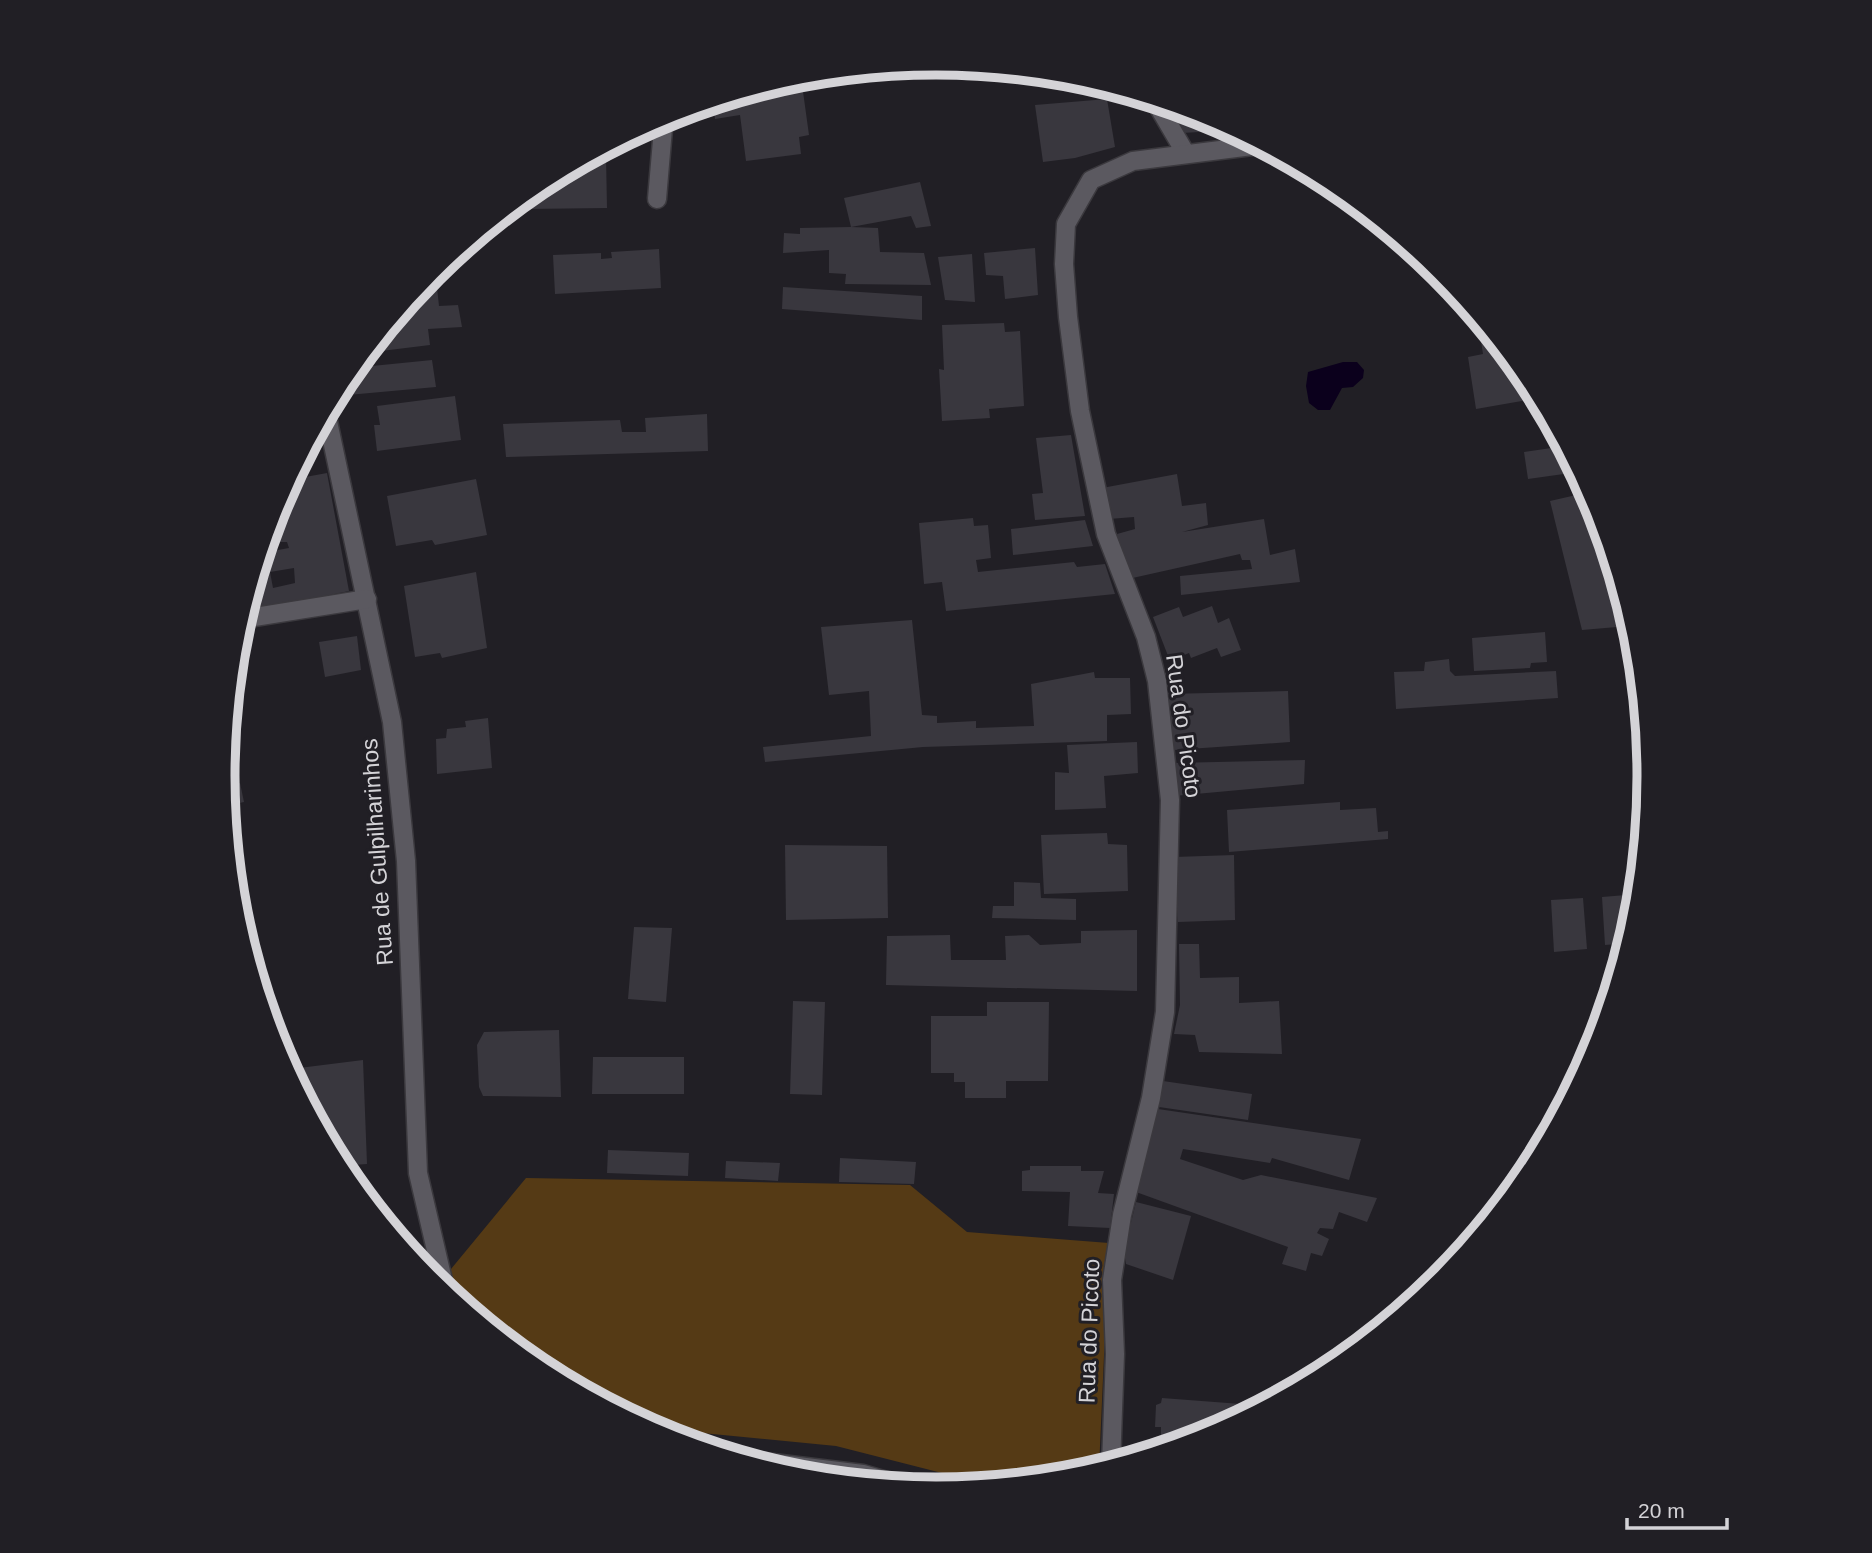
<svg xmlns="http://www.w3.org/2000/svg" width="1872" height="1553" viewBox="0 0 1872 1553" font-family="Arial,sans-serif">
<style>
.green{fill:#553a15}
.water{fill:#0b001c}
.building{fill:#39373e;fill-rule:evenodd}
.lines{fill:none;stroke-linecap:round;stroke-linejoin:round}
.minor-casing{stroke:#3b393e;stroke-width:21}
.minor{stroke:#5b5960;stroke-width:18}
.labels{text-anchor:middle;stroke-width:6;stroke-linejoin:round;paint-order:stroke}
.street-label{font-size:23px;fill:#d4d3d7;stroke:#211f25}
.rim{fill:none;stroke:#d4d3d7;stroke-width:9}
</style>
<rect width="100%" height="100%" fill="#211f25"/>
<polygon class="green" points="526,1178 910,1185 967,1232 1109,1243 1099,1469 1075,1476 989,1485 836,1446 692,1432 619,1412 539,1370 437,1286"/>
<polygon class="water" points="1343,362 1357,362 1364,370 1363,378 1353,387 1342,388 1330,410 1318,410 1309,403 1306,386 1308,372"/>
<g class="building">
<polygon points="801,77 809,135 799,137 801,154 746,161 740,115 715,119 713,102"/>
<polygon points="1107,99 1115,147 1075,158 1043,162 1035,105"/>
<polygon points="1171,106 1209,117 1233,130 1182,133"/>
<polygon points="590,156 606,156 607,208 527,209 527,193 540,183"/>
<polygon points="920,182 931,226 916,228 911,216 851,227 844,198"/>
<polygon points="851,227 878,228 880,252 924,253 931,285 845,284 846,274 829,273 829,250 783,253 784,233 800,234 800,228"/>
<polygon points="1035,248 1038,295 1005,299 1003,276 986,275 984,253"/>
<polygon points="659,249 661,288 555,294 553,255 601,253 601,259 612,258 611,252"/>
<polygon points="972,254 975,302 945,300 938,257"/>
<polygon points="435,269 439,306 458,305 462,327 428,329 430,345 365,353"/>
<polygon points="783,287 922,296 922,320 782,309"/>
<polygon points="1477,316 1529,380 1539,398 1476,409 1468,357 1483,354"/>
<polygon points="1004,323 1005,332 1020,331 1024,406 989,409 990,418 942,421 939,369 944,370 942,325"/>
<polygon points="360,359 362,367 432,360 436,387 337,396 343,380"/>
<polygon points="455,396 461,440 377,451 374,425 380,425 377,406"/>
<polygon points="707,414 708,451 506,457 503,424 620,420 622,432 646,432 645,418"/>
<polygon points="1071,435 1085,516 1035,520 1032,494 1043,493 1036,438"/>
<polygon points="1565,446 1578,472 1528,479 1524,452"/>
<path d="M327 473 349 591 243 613 255 575 270 572 267 552 289 548 287 542H275L271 523 289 480ZM294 568 295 583 273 588 270 572Z"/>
<polygon points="1177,474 1182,506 1206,503 1208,525 1182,532 1264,519 1270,555 1295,549 1300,582 1181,595 1180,576 1252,569 1250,560 1242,560 1240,554 1128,579 1117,534 1135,529 1134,517 1109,519 1102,488"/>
<polygon points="476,479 487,535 435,545 432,540 396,546 387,496"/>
<polygon points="1585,493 1617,627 1582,630 1550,501"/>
<polygon points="973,518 974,526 988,525 991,558 976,560 978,572 1074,562 1077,567 1105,564 1115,594 946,611 942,582 924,584 919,523"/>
<polygon points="1085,520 1093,546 1013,555 1011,529"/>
<polygon points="476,572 487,648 442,658 440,653 415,657 404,586"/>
<polygon points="1212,606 1218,623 1229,618 1241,650 1221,657 1217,648 1191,658 1189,653 1170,661 1153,617 1179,607 1183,617"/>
<polygon points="912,620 922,715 937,716 937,723 976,721 976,728 1034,726 1031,684 1094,672 1095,678 1130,678 1131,714 1107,715 1107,741 923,747 765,762 763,747 871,736 869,691 829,695 821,627"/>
<polygon points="1545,632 1547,662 1531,663 1530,668 1474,671 1472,638"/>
<polygon points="357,636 361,670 325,677 319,642"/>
<polygon points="1449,659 1450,671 1455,676 1556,671 1558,698 1396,709 1394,672 1424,671 1425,662"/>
<polygon points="1288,691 1290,742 1174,750 1167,694"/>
<polygon points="488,718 492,768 437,774 436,739 446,738 447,729 466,727 465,721"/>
<polygon points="1137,742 1138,773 1104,776 1106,808 1055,810 1055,772 1069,773 1067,745"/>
<polygon points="1305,760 1304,784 1174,796 1173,763"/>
<polygon points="240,783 244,802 225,806 224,787"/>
<polygon points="1340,802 1340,810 1376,808 1378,832 1388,831 1388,839 1229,852 1227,810"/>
<polygon points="1107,833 1108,844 1127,845 1128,891 1044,894 1041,835"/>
<polygon points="785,845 887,846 888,918 786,920"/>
<polygon points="1234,855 1235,920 1178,922 1174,857"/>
<polygon points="1014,882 1040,883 1041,898 1076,899 1076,920 992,918 993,906 1014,906"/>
<polygon points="1638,894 1628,943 1605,945 1602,897"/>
<polygon points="1583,898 1587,949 1554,952 1551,900"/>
<polygon points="634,927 672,928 666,1002 628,999"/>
<polygon points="1137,930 1137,991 886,985 887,936 950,935 951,960 1006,960 1005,936 1029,935 1040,945 1081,943 1081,931"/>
<polygon points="1179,944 1199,944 1200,978 1239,977 1239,1003 1279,1001 1282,1054 1199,1052 1195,1035 1174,1034 1180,1005"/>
<polygon points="793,1001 825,1002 822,1095 790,1094"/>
<polygon points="987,1002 1049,1002 1048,1081 1006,1081 1006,1098 965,1098 965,1082 954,1082 954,1073 931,1073 931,1016 987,1016"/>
<polygon points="559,1030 561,1097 483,1096 479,1087 477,1045 484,1032"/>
<polygon points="593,1057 684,1057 684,1094 592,1094"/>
<polygon points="363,1060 367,1164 339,1166 292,1077 291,1069"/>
<polygon points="1163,1081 1252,1094 1248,1120 1159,1107"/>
<polygon points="1158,1109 1361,1139 1349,1180 1272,1158 1270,1163 1183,1149 1180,1159 1243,1180 1261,1175 1377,1198 1367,1222 1339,1212 1333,1229 1320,1228 1317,1233 1329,1239 1322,1256 1311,1253 1306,1271 1282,1264 1288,1247 1136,1192"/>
<polygon points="608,1150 689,1153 688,1176 607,1173"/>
<polygon points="840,1158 916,1162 914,1184 839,1182"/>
<polygon points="726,1161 780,1163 778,1181 725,1178"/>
<polygon points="1030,1166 1081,1166 1081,1171 1104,1171 1098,1193 1114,1194 1110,1228 1068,1226 1070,1192 1022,1191 1022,1171 1030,1170"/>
<polygon points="1136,1202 1191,1216 1173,1280 1126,1264 1125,1247"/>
<polygon points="1162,1398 1241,1404 1241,1419 1209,1436 1155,1452 1155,1439 1161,1438 1161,1427 1155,1427 1156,1405 1161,1403"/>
</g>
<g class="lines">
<defs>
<g id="minor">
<polyline points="948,64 967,70 1019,71"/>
<polyline points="1155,101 1186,154"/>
<polyline points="657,199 664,117"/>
<polyline points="326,412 392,722 406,861 418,1173 446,1293"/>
<polyline points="242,619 367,599"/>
<polyline points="741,1459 863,1474 911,1488"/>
<polyline points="1111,1465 1115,1354 1112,1280 1122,1215 1151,1098 1165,1012 1170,800 1157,681 1146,637 1106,534 1080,411 1068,317 1064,264 1066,224 1091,180 1133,161 1260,145"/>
</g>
</defs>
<use href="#minor" class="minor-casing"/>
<use href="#minor" class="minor"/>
</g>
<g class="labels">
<g class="street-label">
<text transform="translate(1184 726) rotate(82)" y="8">Rua do Picoto</text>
<text transform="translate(377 852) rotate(-94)" y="8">Rua de Gulpilharinhos</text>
<text transform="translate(1089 1331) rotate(-88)" y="8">Rua do Picoto</text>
</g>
</g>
<path d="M0 0H1872V1553H0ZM235 776a701 701 0 1 1 1402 0a701 701 0 1 1-1402 0Z" fill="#211f25" fill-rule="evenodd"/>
<path class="rim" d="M235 776a701 701 0 1 1 1402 0a701 701 0 1 1-1402 0Z"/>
<path d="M1627 1518v10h100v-10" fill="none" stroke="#d4d3d7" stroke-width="3.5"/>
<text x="1638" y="1518" font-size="21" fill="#d4d3d7" stroke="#211f25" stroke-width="5" paint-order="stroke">20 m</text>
</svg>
